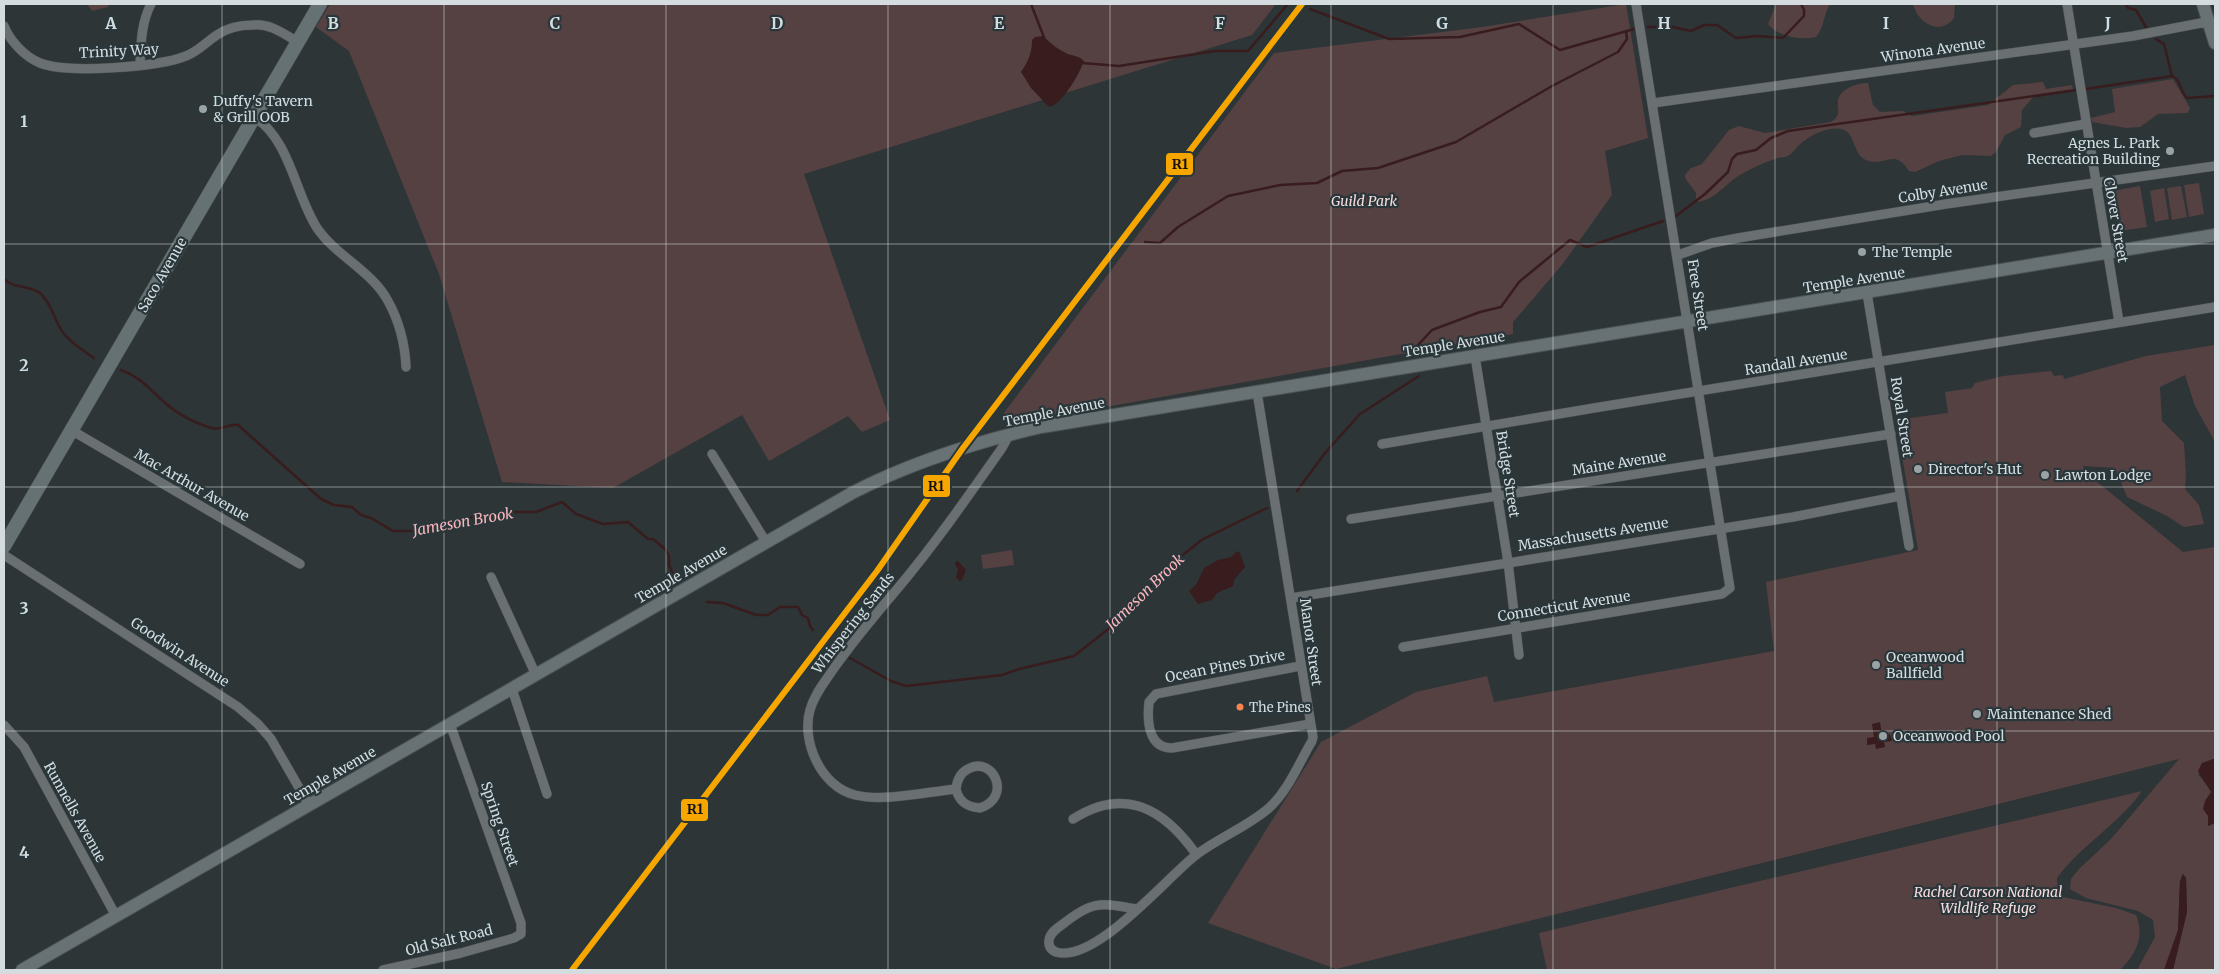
<svg xmlns="http://www.w3.org/2000/svg" width="2219" height="974" viewBox="0 0 2219 974" font-family="Merriweather,serif">
<style>
.green{fill:#564142}
.water{fill:#381c1e}
.lines{fill:none;stroke-linecap:round;stroke-linejoin:round}
.stream{stroke:#381c1e;stroke-width:2.5}
.street-casing{stroke:#4c5254;stroke-width:10}
.secondary-casing{stroke:#4c5254;stroke-width:14}
.primary-casing{stroke:#4c5254;stroke-width:15}
.street{stroke:#6a7072;stroke-width:9}
.secondary{stroke:#687173;stroke-width:12}
.primary{stroke:#667173;stroke-width:14}
.rail-casing{stroke:#646b6c;stroke-width:4.5}
.rail{stroke:#29373b;stroke-width:2.5;stroke-dasharray:8;stroke-linecap:butt}
.rail-1-casing{stroke:#29373b;stroke-width:10}
.rail-1{stroke:#f7a600;stroke-width:6}
.grid{fill:none;stroke:#d4dcdf;stroke-width:1;stroke-opacity:0.55}
.poi-dot{fill:#9aa2a4;stroke:#29373b;stroke-width:2}
.bus-dot{fill:#f8844c;stroke:#29373b;stroke-width:2}
.labels{text-anchor:middle;stroke-width:4.5;stroke-linejoin:round;paint-order:stroke}
.bus-label{font-size:13px;fill:#d4dcdf;stroke:#29373b;text-anchor:start}
.street-label{font-size:14px;fill:#d4dcdf;stroke:#29373b}
.poi-label{font-size:14px;fill:#d4dcdf;stroke:#29373b;text-anchor:start}
.park-label{font-size:14px;font-style:italic;fill:#f9dcdd;stroke:#29373b}
.water-label{font-size:15px;font-style:italic;fill:#fbb5ba;stroke:#29373b}
.grid-label{font-size:16px;text-anchor:middle;font-weight:bold;fill:#d4dcdf;stroke:#29373b;stroke-width:4.5;stroke-linejoin:round;paint-order:stroke}
.line-badge{stroke:#29373b;stroke-width:2}
.pale-badge-label{font-size:14px;text-anchor:middle;font-weight:bold;fill:#111}
</style>
<rect width="100%" height="100%" fill="#2d3537"/>
<g class="green">
<polygon points="87,4 109,4 108,7 92,11"/>
<polygon points="330,4 1276,4 1252,35 804,174 890,420 862,432 848,416 769,461 742,415 613,488 502,482 439,274 349,51 316,27"/>
<polygon points="1626,4 1648,138 1605,151 1612,195 1562,265 1513,322 1513,334 1011,424 1004,413 1274,53 1482,27"/>
<path d="M1776 4H1830C1823 15 1825 26 1816 37 1802 41 1777 36 1768 24Z"/>
<path d="M1913 4H1955L1954 18C1940 37 1917 22 1913 4Z"/>
<path d="M2173 79C2178 89 2186 99 2190 109L2187 113 2158 114 2140 127 2126 128 2092 122 2091 118 2115 112 2112 89Z"/>
<path d="M2043 82 2046 89 2072 85 2073 89 2035 95 2022 110 2021 127 2005 135 1996 152 1991 156 1962 155 1939 161 1915 172 1909 171C1894 147 1884 168 1866 160 1852 154 1856 132 1841 129 1827 126 1809 136 1799 145 1795 149 1792 155 1785 157 1783 158 1780 157 1778 158 1765 162 1750 169 1740 175 1725 184 1716 199 1698 202L1696 198V193L1685 178V175L1691 168 1702 164 1729 130 1739 126 1765 133 1831 122C1842 114 1837 111 1838 101 1839 89 1859 82 1868 83L1873 105 1880 112 1903 111 1912 116 1988 105 2013 85Z"/>
<polygon points="2199,183 2204,214 2189,217 2184,185"/>
<polygon points="2140,186 2147,227 2120,231 2113,191"/>
<polygon points="2181,186 2187,217 2172,220 2167,188"/>
<polygon points="2164,188 2169,219 2155,222 2150,191"/>
<polygon points="2215,345 2215,442 2195,406 2185,375 2160,387 2162,421 2184,443 2186,474 2185,489 2199,505 2204,524 2184,527 2167,516 2127,497 2115,468 2083,466 2085,472 2183,552 2215,547 2215,759 2213,759 2198,774 2212,792 2205,812 2208,815 2208,826 2215,823 2215,970 2173,970 2187,912 2186,878 2183,874 2180,881 2178,930 2164,970 2137,970 2155,937 2153,920 2138,911 2086,898 2070,889 2071,879 2079,869 2111,839 2179,759 1336,969 1208,923 1321,742 1416,692 1487,676 1494,702 1774,651 1766,582 1918,550 1896,420 1948,413 1945,392 1972,388 1975,383 2003,376 2051,371 2054,376 2063,375 2064,379 2146,356"/>
<polygon points="1012,550 1014,565 983,569 981,555"/>
<path d="M2142 791C2118 825 2081 845 2057 878L2058 891 2063 897 2116 908 2136 915C2145 937 2136 954 2120 970H1547L1539 933Z"/>
</g>
<g class="water">
<path d="M1043 36C1050 43 1059 50 1068 54 1074 56 1079 56 1084 61 1080 73 1062 105 1049 107L1031 88 1021 72C1028 62 1032 53 1032 40L1035 37Z"/>
<polygon points="1237,551 1240,553 1245,567 1234,580 1233,586 1217,593 1212,600 1198,604 1189,591 1196,585 1204,568 1218,560 1231,557"/>
<polygon points="958,561 966,570 962,580 959,581 956,577 958,570 955,564 955,562"/>
<polygon points="1880,722 1882,735 1890,734 1892,741 1884,742 1885,747 1876,749 1875,744 1867,745 1867,738 1874,737 1872,724"/>
<polygon points="2213,759 2215,759 2215,823 2208,826 2208,816 2203,809 2205,801 2211,792 2198,771 2202,763"/>
<polygon points="2183,874 2186,878 2187,912 2173,970 2164,970 2178,930 2180,881"/>
</g>
<g class="lines">
<g class="stream">
<polyline points="1031,4 1045,40"/>
<polyline points="2126,4 2128,8 2136,10 2147,29"/>
<polyline points="1310,9 1389,39 1460,37 1519,24 1560,50 1634,29"/>
<polyline points="1648,27 1673,27 1691,31 1704,25 1717,25 1736,38 1757,36 1783,38 1804,16 1804,10 1801,4"/>
<polyline points="2156,39 2164,44 2172,76"/>
<polyline points="1082,63 1119,66 1215,51 1248,51 1288,4"/>
<path d="M2086 89 2172 76C2181 79 2180 92 2187 98L2215 96"/>
<polyline points="1676,216 1705,194 1728,172 1732,159 1737,154 1756,150 1771,138 1788,131 2077,90"/>
<polyline points="1145,242 1160,243 1178,227 1228,196 1280,185 1317,183 1342,171 1378,168 1456,142 1552,86 1618,52 1627,39 1626,31"/>
<path d="M4 279C15 290 30 284 41 294 52 304 55 323 64 334 72 344 84 351 94 358"/>
<polyline points="1418,355 1418,345 1432,330 1480,312 1501,307 1519,282 1570,240 1587,247 1663,221"/>
<path d="M121 370C142 378 148 388 164 402 176 413 196 424 212 428 222 431 229 423 238 425L321 499 334 505 352 507 361 515 371 518 393 531H426L476 516 505 512H536L562 502 576 514 603 524 628 522 648 539H653L665 549 669 556V565L674 576"/>
<polyline points="1297,491 1325,453 1360,414 1419,376"/>
<polyline points="707,602 723,603 756,615 768,615 780,607 798,607 802,615 808,618 810,626 813,630"/>
<polyline points="832,645 838,650"/>
<polyline points="850,658 891,681 906,686 1002,675 1019,669 1074,656 1126,615 1166,568 1203,539 1267,508"/>
</g>
<defs>
<g id="street">
<polyline points="2067,4 2119,322"/>
<path d="M4 26C10 41 25 57 40 63 68 74 158 67 186 56 199 51 206 42 217 35 227 28 241 25 253 25 270 23 284 34 298 42"/>
<path d="M140 65C141 44 141 23 151 4"/>
<polyline points="1653,103 2133,36 2201,23 2213,24"/>
<path d="M254 117C290 139 295 194 317 228 336 256 372 271 388 301 399 321 405 345 406 367"/>
<polyline points="2034,133 2086,124"/>
<polyline points="1678,255 1712,243 1738,238 1946,204 2215,166"/>
<polyline points="1867,293 1909,546"/>
<polyline points="1475,356 1508,562 1519,655"/>
<polyline points="71,430 300,564"/>
<polyline points="1382,444 1594,408 2215,307"/>
<polyline points="712,454 766,542"/>
<polyline points="1351,519 1891,434"/>
<polyline points="4,555 238,707 258,724 271,739 309,805"/>
<polyline points="491,577 536,675"/>
<polyline points="1291,598 1793,517 1900,496"/>
<polyline points="1403,647 1722,594 1730,588 1636,4"/>
<path d="M1300 666 1156 694 1149 702C1147 721 1148 748 1172 748L1310 724"/>
<polyline points="512,689 547,794"/>
<polyline points="4,725 24,747 116,916"/>
<path d="M956 789C957 780 960 773 968 769 993 755 1013 797 980 808 967 807 959 802 956 789 926 792 884 802 855 795 821 787 801 741 810 710 814 695 824 683 832 671 853 641 875 615 898 588 935 544 969 495 1002 448L1009 435"/>
<path d="M1073 819C1125 786 1164 809 1196 854"/>
<path d="M1136 909C1100 903 1093 900 1063 924 1057 928 1050 933 1049 940 1048 946 1051 950 1056 952 1095 964 1166 878 1196 855 1218 838 1247 827 1269 808 1288 791 1299 763 1312 741L1313 737 1257 392"/>
<polyline points="383,970 461,953 514,938 521,934 521,923 450,724"/>
</g>
<g id="secondary">
<polyline points="2203,4 2215,43"/>
<path d="M22 970 852 493C912 462 976 442 1041 427L2215 235"/>
</g>
<polyline id="primary" points="4,546 320,4"/>
</defs>
<use href="#street" class="street-casing"/>
<use href="#secondary" class="secondary-casing"/>
<use href="#primary" class="primary-casing"/>
<use href="#street" class="street"/>
<use href="#secondary" class="secondary"/>
<use href="#primary" class="primary"/>
<defs>
<polyline id="rail" points="572,970 877,571 945,473"/>
</defs>
<use href="#rail" class="rail-casing"/>
<use href="#rail" class="rail"/>
<defs>
<polyline id="rail-1" points="572,970 877,571 963,448 1302,4"/>
</defs>
<use href="#rail-1" class="rail-1-casing"/>
<use href="#rail-1" class="rail-1"/>
</g>
<path class="grid" d="M222 4V970M444 4V970M666 4V970M888 4V970M1110 4V970M1331 4V970M1553 4V970M1775 4V970M1997 4V970M4 244H2215M4 487H2215M4 731H2215"/>
<g class="poi-dot">
<circle cx="203" cy="109" r="5"/>
<circle cx="2170" cy="151" r="5"/>
<circle cx="1862" cy="252" r="5"/>
<circle cx="1918" cy="469" r="5"/>
<circle cx="2045" cy="475" r="5"/>
<circle cx="1876" cy="665" r="5"/>
<circle cx="1977" cy="714" r="5"/>
<circle cx="1883" cy="736" r="5"/>
</g>
<circle class="bus-dot" cx="1240" cy="707" r="4.5"/>
<g class="labels">
<g class="bus-label">
<text x="1249" y="712">The Pines</text>
</g>
<g class="street-label">
<text transform="translate(1933 50) rotate(-8)" y="5">Winona Avenue</text>
<text transform="translate(119 51) rotate(-3)" y="5">Trinity Way</text>
<text transform="translate(1943 191) rotate(-9)" y="5">Colby Avenue</text>
<text transform="translate(2116 220) rotate(80)" y="5">Clover Street</text>
<text transform="translate(162 275) rotate(-60)" y="5">Saco Avenue</text>
<text transform="translate(1854 280) rotate(-9)" y="5">Temple Avenue</text>
<text transform="translate(1698 295) rotate(81)" y="5">Free Street</text>
<text transform="translate(1454 344) rotate(-9)" y="5">Temple Avenue</text>
<text transform="translate(1796 362) rotate(-9)" y="5">Randall Avenue</text>
<text transform="translate(1054 412) rotate(-11)" y="5">Temple Avenue</text>
<text transform="translate(1902 417) rotate(81)" y="5">Royal Street</text>
<text transform="translate(1619 463) rotate(-9)" y="5">Maine Avenue</text>
<text transform="translate(1508 474) rotate(81)" y="5">Bridge Street</text>
<text transform="translate(192 485) rotate(30)" y="5">Mac Arthur Avenue</text>
<text transform="translate(1593 534) rotate(-9)" y="5">Massachusetts Avenue</text>
<text transform="translate(681 574) rotate(-30)" y="5">Temple Avenue</text>
<text transform="translate(1564 606) rotate(-9)" y="5">Connecticut Avenue</text>
<text transform="translate(853 623) rotate(-52)" y="5">Whispering Sands</text>
<text transform="translate(1311 642) rotate(82)" y="5">Manor Street</text>
<text transform="translate(180 652) rotate(33)" y="5">Goodwin Avenue</text>
<text transform="translate(1225 666) rotate(-11)" y="5">Ocean Pines Drive</text>
<text transform="translate(330 776) rotate(-30)" y="5">Temple Avenue</text>
<text transform="translate(75 812) rotate(61)" y="5">Runnells Avenue</text>
<text transform="translate(500 824) rotate(71)" y="5">Spring Street</text>
<text transform="translate(449 940) rotate(-14)" y="5">Old Salt Road</text>
</g>
<g class="poi-label">
<text x="213" y="106">Duffy's Tavern<tspan x="213" dy="16">&amp; Grill OOB</tspan></text>
<text x="2160" y="148" text-anchor="end">Agnes L. Park<tspan x="2160" dy="16">Recreation Building</tspan></text>
<text x="1872" y="257">The Temple</text>
<text x="1928" y="474">Director's Hut</text>
<text x="2055" y="480">Lawton Lodge</text>
<text x="1886" y="662">Oceanwood<tspan x="1886" dy="16">Ballfield</tspan></text>
<text x="1987" y="719">Maintenance Shed</text>
<text x="1893" y="741">Oceanwood Pool</text>
</g>
<g class="park-label">
<text x="1364" y="206">Guild Park</text>
<text x="1988" y="897">Rachel Carson National<tspan x="1988" dy="16">Wildlife Refuge</tspan></text>
</g>
<g class="water-label">
<text transform="translate(463 522) rotate(-10)" y="5">Jameson Brook</text>
<text transform="translate(1145 592) rotate(-44)" y="5">Jameson Brook</text>
</g>
</g>
<g class="grid-label">
<text x="111" y="29">A</text>
<text x="333" y="29">B</text>
<text x="555" y="29">C</text>
<text x="777" y="29">D</text>
<text x="999" y="29">E</text>
<text x="1220" y="29">F</text>
<text x="1442" y="29">G</text>
<text x="1664" y="29">H</text>
<text x="1886" y="29">I</text>
<text x="2108" y="29">J</text>
<text x="24" y="127">1</text>
<text x="24" y="371">2</text>
<text x="24" y="614">3</text>
<text x="24" y="858">4</text>
</g>
<g class="line-badge">
<rect x="1165" y="152" width="29" height="24" rx="5" fill="#f7a600"/>
<rect x="922" y="474" width="29" height="24" rx="5" fill="#f7a600"/>
<rect x="680" y="798" width="29" height="24" rx="5" fill="#f7a600"/>
</g>
<g class="pale-badge-label">
<text x="1180" y="169">R1</text>
<text x="936" y="491">R1</text>
<text x="695" y="814">R1</text>
</g>
<rect width="2219" height="974" fill="none" stroke="#d4dcdf" stroke-width="10"/>
</svg>
